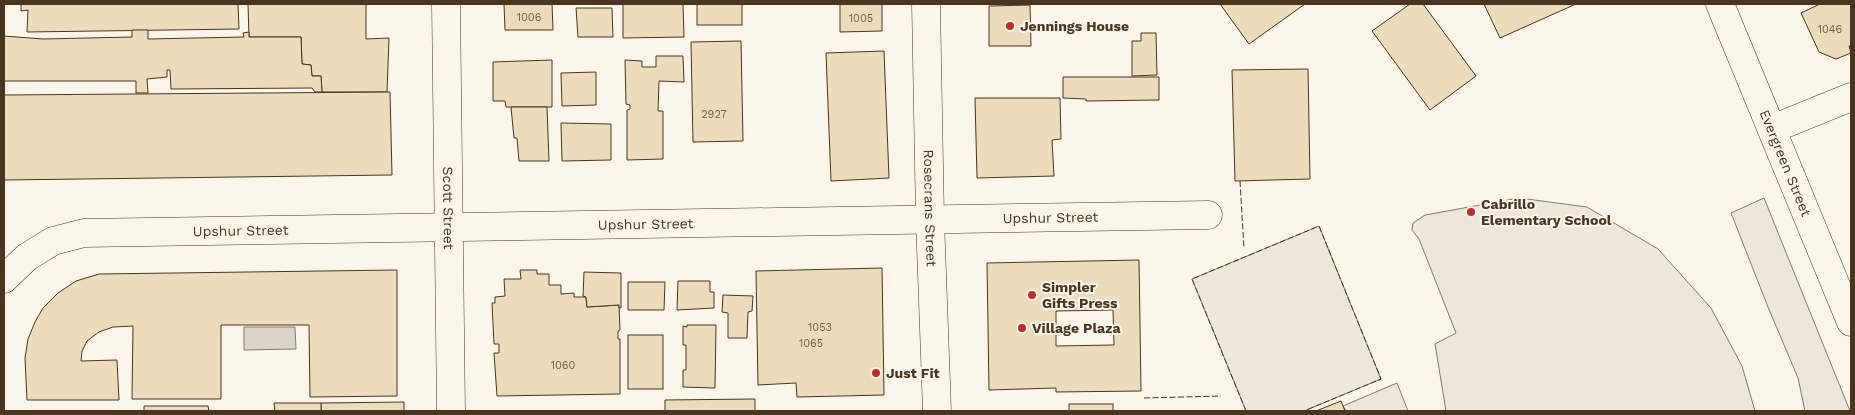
<svg xmlns="http://www.w3.org/2000/svg" width="1855" height="415" viewBox="0 0 1855 415" font-family="'Work Sans',sans-serif">
<style>
.green{fill:#ede6d9;stroke:#887966}
.water{fill:#dcd4c6;stroke:#887966}
.building{fill:#ecdcbc;stroke:#4a3520;fill-rule:evenodd}
.lines{fill:none;stroke-linecap:round;stroke-linejoin:round}
.minor-casing{stroke:#4a3520;stroke-width:29}
.major-casing{stroke:#4a3520;stroke-width:29}
.minor{stroke:#fbf6e9;stroke-width:28}
.major{stroke:#fbf6e9;stroke-width:28}
.fence{stroke:#4a3520;stroke-width:1;stroke-dasharray:6 2.5;stroke-linecap:butt}
.poi-dot{fill:#c62828;stroke:#fbf6e9;stroke-width:2}
.labels{text-anchor:middle;stroke-width:4;stroke-linejoin:round;paint-order:stroke}
.number-label{font-size:11px;fill:#725f47}
.poi-label{font-size:14px;font-weight:bold;fill:#4a3520;stroke:#fbf6e9;text-anchor:start}
.street-label{font-size:14px;fill:#4a3520;stroke:#fbf6e9}
</style>
<rect width="100%" height="100%" fill="#fbf6e9"/>
<g class="green">
<polygon points="1519,198 1587,207 1658,249 1711,308 1742,366 1755,411 1446,411 1435,344 1456,333 1419,239 1412,230 1413,223 1425,215"/>
<polygon points="1764,198 1850,411 1805,411 1798,378 1768,307 1731,213"/>
<polygon points="1319,226 1381,379 1304,411 1246,411 1192,279"/>
<polygon points="1397,383 1408,411 1346,411 1343,406"/>
</g>
<polygon class="water" points="244,327 295,327 296,349 244,350"/>
<g class="building">
<polygon points="21,4 238,4 239,29 27,32 28,10 21,11"/>
<polygon points="248,4 366,4 366,39 389,38 387,92 322,92 321,76 312,76 311,65 302,64 301,37 249,37"/>
<polygon points="504,4 552,4 553,30 505,30"/>
<polygon points="623,4 683,4 684,37 623,38"/>
<rect x="697" y="4" width="45" height="21"/>
<polygon points="840,4 882,4 882,31 840,32"/>
<polygon points="1220,4 1305,4 1249,44"/>
<polygon points="1410,4 1423,4 1476,76 1430,110 1372,31"/>
<polygon points="1484,4 1576,4 1500,38"/>
<polygon points="1820,4 1851,4 1851,46 1849,46 1851,53 1836,59 1819,52 1801,13"/>
<polygon points="1030,5 1031,46 989,46 989,6"/>
<polygon points="576,8 612,8 613,37 578,37"/>
<polygon points="132,30 148,30 148,39 244,37 243,33 249,32 249,37 301,37 302,64 311,65 312,76 321,76 322,92 315,92 312,88 171,89 170,70 167,70 167,77 147,79 148,93 136,93 136,81 4,81 4,36 43,39 132,37"/>
<polygon points="1141,33 1156,33 1157,75 1132,76 1132,41 1141,41"/>
<polygon points="741,41 743,141 693,142 691,42"/>
<polygon points="884,51 889,178 831,181 826,53"/>
<polygon points="656,56 683,56 684,82 659,81 658,111 663,111 663,159 627,160 627,110 630,109 630,105 626,104 625,60 642,61 642,67 656,67"/>
<polygon points="552,60 552,107 506,107 505,101 493,101 493,62"/>
<polygon points="1308,69 1310,179 1235,181 1232,70"/>
<polygon points="596,72 596,105 562,106 561,73"/>
<polygon points="1063,77 1159,77 1159,100 1086,101 1086,99 1063,98"/>
<polygon points="390,92 392,175 4,180 4,95"/>
<polygon points="975,98 1060,98 1061,139 1052,140 1054,176 977,178"/>
<polygon points="511,107 547,107 549,161 519,161 517,138 514,138"/>
<polygon points="561,123 611,124 611,160 562,161"/>
<path d="M1139 260 1141 391 1056 392V388L989 390 987 263ZM1113 310 1114 345 1056 346V311Z"/>
<polygon points="882,268 884,395 797,397 796,383 758,385 756,271"/>
<polygon points="397,270 397,396 310,397 309,325 221,325 221,399 132,399 133,326 113,327 99,332 87,341 82,351 81,361 117,360 119,400 27,400 25,358 28,339 35,322 43,308 58,293 76,281 99,274"/>
<polygon points="520,270 537,270 537,274 549,274 549,285 561,285 561,294 574,293 574,297 586,297 587,307 619,305 620,330 618,331 618,339 620,339 620,394 497,396 494,353 499,353 499,344 494,344 492,303 495,303 495,297 505,296 504,279 521,279"/>
<polygon points="584,272 621,273 621,308 619,308 619,305 587,307 586,297 583,296"/>
<polygon points="678,281 710,281 710,292 714,292 714,308 677,310"/>
<polygon points="628,282 665,282 664,310 628,310"/>
<polygon points="723,295 753,296 752,311 748,312 747,338 728,338 728,313 722,312"/>
<polygon points="687,325 716,325 715,388 683,387 683,370 686,370 686,345 683,345 683,326 687,327"/>
<rect x="628" y="335" width="35" height="54"/>
<polygon points="755,399 755,411 665,411 665,400"/>
<polygon points="1341,401 1345,411 1316,411"/>
<polygon points="404,402 404,411 321,411 321,403"/>
<polygon points="274,403 321,403 321,411 275,411"/>
<rect x="1069" y="404" width="44" height="7"/>
<polygon points="144,406 208,406 209,411 144,411"/>
</g>
<g class="lines">
<defs>
<g id="minor">
<path id="s1" d="M1720 4 1851 322"/>
<polyline points="1772,129 1851,97"/>
<path id="s2" d="M4 279 27 257 53 241 84 233 1208 215"/>
</g>
<g id="major">
<path id="s3" d="M446 4 451 411"/>
<path id="s4" d="M926 4 930 219 937 411"/>
</g>
</defs>
<use href="#minor" class="minor-casing"/>
<use href="#major" class="major-casing"/>
<use href="#minor" class="minor"/>
<use href="#major" class="major"/>
<g class="fence">
<polyline points="1240,181 1244,248"/>
<polyline points="1144,398 1221,396"/>
<polyline points="1246,411 1192,279 1319,226 1381,379 1304,411"/>
</g>
</g>
<g class="poi-dot">
<circle cx="1010" cy="26" r="5"/>
<circle cx="1471" cy="212" r="5"/>
<circle cx="1032" cy="295" r="5"/>
<circle cx="1022" cy="328" r="5"/>
<circle cx="876" cy="373" r="5"/>
</g>
<g class="labels">
<g class="number-label">
<text x="529" y="21">1006</text>
<text x="861" y="22">1005</text>
<text x="1830" y="33">1046</text>
<text x="714" y="118">2927</text>
<text x="820" y="331">1053</text>
<text x="811" y="347">1065</text>
<text x="563" y="369">1060</text>
</g>
<g class="poi-label">
<text x="1020" y="31">Jennings House</text>
<text x="1481" y="209">Cabrillo<tspan x="1481" dy="16">Elementary School</tspan></text>
<text x="1042" y="292">Simpler<tspan x="1042" dy="16">Gifts Press</tspan></text>
<text x="1032" y="333">Village Plaza</text>
<text x="886" y="378">Just Fit</text>
</g>
<g class="street-label">
<text dy="5" stroke="none"><textPath href="#s1" startOffset="172">Evergreen Street</textPath></text>
<text dy="5" stroke="none"><textPath href="#s3" startOffset="204">Scott Street</textPath></text>
<text dy="5" stroke="none"><textPath href="#s4" startOffset="204">Rosecrans Street</textPath></text>
<text dy="5" stroke="none"><textPath href="#s2" startOffset="1061">Upshur Street</textPath></text>
<text dy="5" stroke="none"><textPath href="#s2" startOffset="656">Upshur Street</textPath></text>
<text dy="5" stroke="none"><textPath href="#s2" startOffset="251">Upshur Street</textPath></text>
</g>
</g>
<rect width="1855" height="415" fill="none" stroke="#4a3520" stroke-width="10"/>
</svg>
